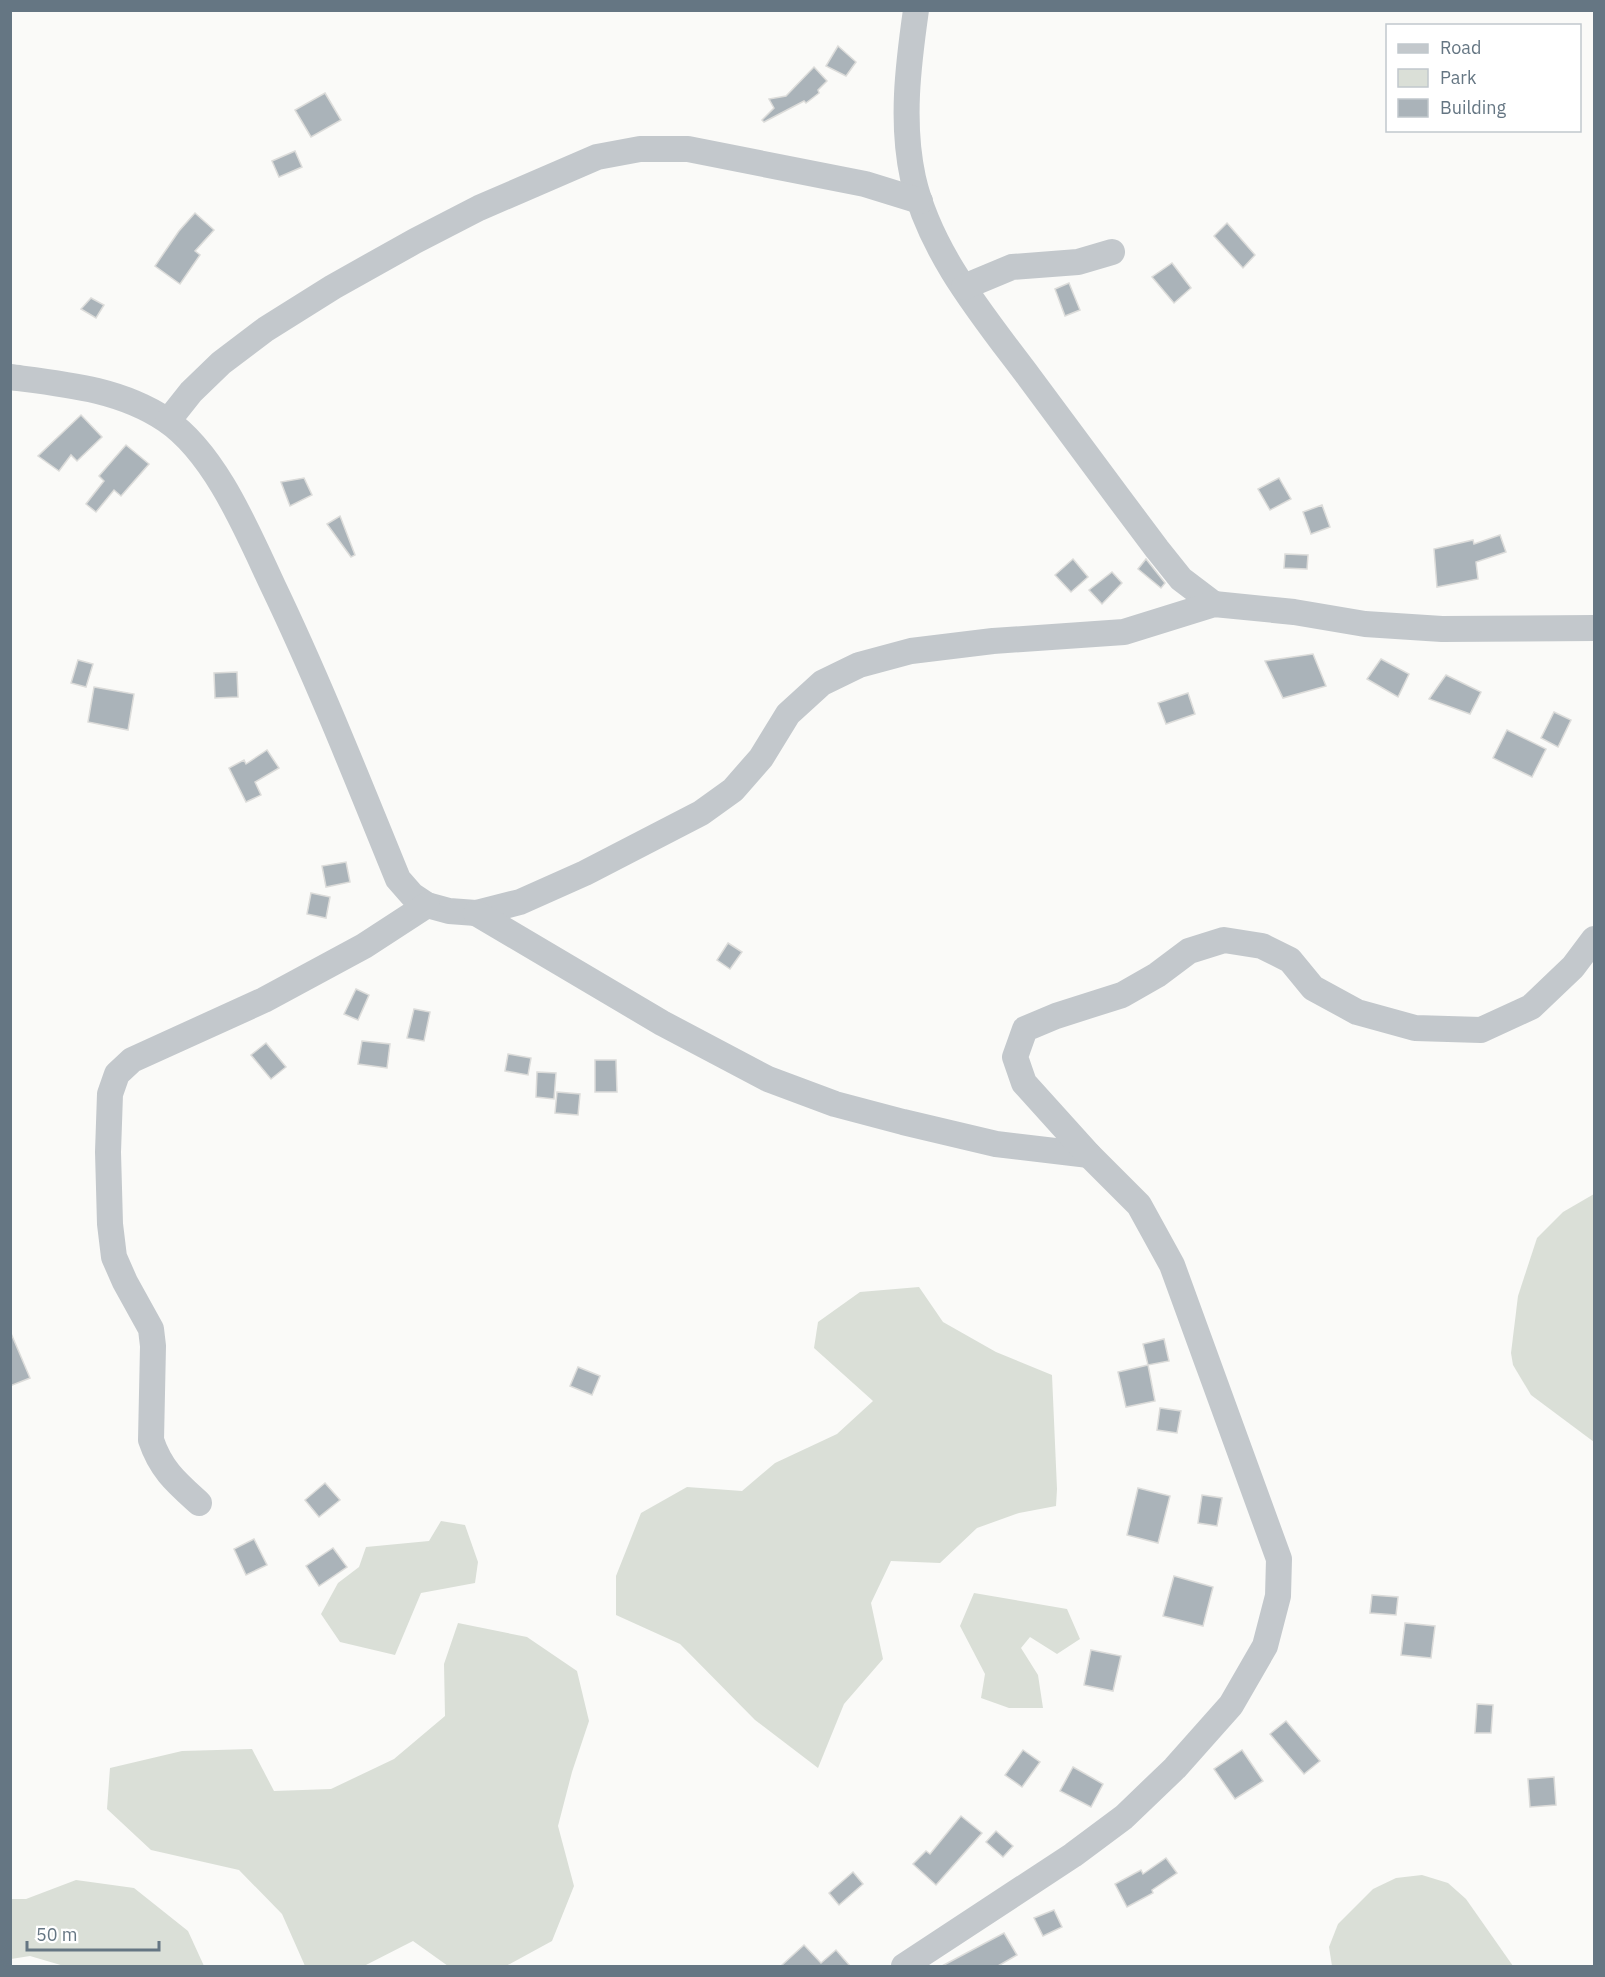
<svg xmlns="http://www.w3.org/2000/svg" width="1605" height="1977" viewBox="0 0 1605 1977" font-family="'IBM Plex Sans',sans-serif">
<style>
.green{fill:#dadfd7}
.building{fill:#aab3b9;stroke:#dcdcda;stroke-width:1.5}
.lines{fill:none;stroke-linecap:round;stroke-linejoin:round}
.minor{stroke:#c3c8cc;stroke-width:26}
</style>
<rect width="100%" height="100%" fill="#fafaf8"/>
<g class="green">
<polygon points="1594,1194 1594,1442 1531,1395 1513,1365 1511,1353 1518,1296 1537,1238 1563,1212"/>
<polygon points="919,1287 943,1322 996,1352 1052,1375 1057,1489 1056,1506 1019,1513 977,1528 940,1563 891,1561 871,1603 883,1659 844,1704 818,1768 755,1720 680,1644 616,1615 616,1576 641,1513 687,1487 742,1491 775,1463 837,1434 873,1401 814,1348 818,1322 860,1292"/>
<polygon points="441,1521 465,1525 478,1562 475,1583 421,1593 395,1655 340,1642 321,1614 338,1583 359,1567 366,1547 429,1541"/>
<polygon points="974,1593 1067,1609 1080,1639 1057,1654 1030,1637 1021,1648 1038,1675 1043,1708 1009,1708 981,1698 985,1674 960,1626"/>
<polygon points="458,1623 527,1637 577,1671 589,1721 572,1772 558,1826 574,1886 552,1941 506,1966 448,1966 413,1941 364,1966 305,1966 282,1914 239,1870 151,1850 107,1809 110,1768 182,1751 252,1749 274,1791 331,1789 394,1759 445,1716 444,1664"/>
<polygon points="1422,1875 1448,1883 1466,1899 1513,1966 1332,1966 1329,1947 1338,1924 1373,1889 1396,1878"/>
<polygon points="76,1880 134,1888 188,1931 204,1966 64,1966 30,1956 11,1959 11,1899 26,1899"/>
</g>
<g class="building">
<polygon points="838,46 856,62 846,76 826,66"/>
<polygon points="814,67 827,81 818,90 819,93 806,103 804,101 764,122 762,120 774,108 769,99 786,96"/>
<polygon points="325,93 341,120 311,137 295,110"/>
<polygon points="295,151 302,167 279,177 272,161"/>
<polygon points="195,213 214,230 195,251 200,255 180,284 155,266 179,231"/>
<polygon points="1227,223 1255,255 1243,268 1214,236"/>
<polygon points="1172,263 1191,288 1174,303 1152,277"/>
<polygon points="1069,283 1080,310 1065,316 1055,289"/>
<polygon points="91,298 104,305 96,318 81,309"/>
<polygon points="81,415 102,437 77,461 71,455 59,471 38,456"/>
<polygon points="126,445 149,464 121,496 114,490 96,512 86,504 104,481 99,476"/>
<polygon points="304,478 312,495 290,506 281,482"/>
<polygon points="1279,478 1291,499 1270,510 1258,489"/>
<polygon points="1322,505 1330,527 1311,534 1303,512"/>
<polygon points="340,516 355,555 351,557 327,524"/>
<polygon points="1500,535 1506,552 1476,562 1478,579 1437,587 1434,549 1473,540 1474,544"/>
<polygon points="1285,554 1308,555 1307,569 1284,568"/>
<polygon points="1073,559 1088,577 1071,592 1055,575"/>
<polygon points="1146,559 1165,583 1161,588 1138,569"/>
<polygon points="1112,572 1122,583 1102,604 1089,590"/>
<polygon points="1313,654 1326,686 1283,698 1265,661"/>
<polygon points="1381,659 1409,674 1398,697 1367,679"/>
<polygon points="78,660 93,664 86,687 71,683"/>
<polygon points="237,672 238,697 215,698 214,673"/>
<polygon points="1446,675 1481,692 1470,714 1429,699"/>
<polygon points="94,687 134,694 128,730 88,722"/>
<polygon points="1188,693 1195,714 1166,724 1158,703"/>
<polygon points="1554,712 1571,720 1558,747 1541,738"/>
<polygon points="1507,730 1546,749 1532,777 1493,758"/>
<polygon points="267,750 279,768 255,782 261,795 246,802 229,768 244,760 246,764"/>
<polygon points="346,862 350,882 326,887 322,866"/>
<polygon points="311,893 330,897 326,918 307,914"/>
<polygon points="728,943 742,952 730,969 717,960"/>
<polygon points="356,989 369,995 358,1020 344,1014"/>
<polygon points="414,1009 430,1012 424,1041 407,1038"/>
<polygon points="362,1041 390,1044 387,1068 358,1064"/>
<polygon points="266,1043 286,1067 271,1079 251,1055"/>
<polygon points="508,1054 531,1058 528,1075 505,1071"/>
<polygon points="595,1060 616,1060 617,1092 595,1092"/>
<polygon points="537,1072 556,1073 554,1099 536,1097"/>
<polygon points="557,1092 580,1094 578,1115 555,1113"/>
<polygon points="10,1331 30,1378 10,1386"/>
<polygon points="1164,1339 1169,1361 1148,1365 1143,1344"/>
<polygon points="1148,1365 1155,1401 1126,1407 1118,1372"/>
<polygon points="578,1367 600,1376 592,1395 570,1386"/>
<polygon points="1160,1408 1181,1411 1177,1433 1157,1430"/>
<polygon points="325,1483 340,1500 319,1517 305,1500"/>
<polygon points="1138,1488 1170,1496 1158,1543 1127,1535"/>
<polygon points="1202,1495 1222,1498 1217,1526 1198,1523"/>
<polygon points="254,1539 267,1565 246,1575 234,1549"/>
<polygon points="333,1548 347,1567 319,1586 306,1566"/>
<polygon points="1174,1576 1213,1587 1203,1626 1163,1616"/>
<polygon points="1372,1595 1398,1597 1396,1615 1370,1613"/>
<polygon points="1405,1623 1435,1626 1431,1658 1401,1655"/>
<polygon points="1091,1650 1121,1656 1113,1691 1084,1685"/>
<polygon points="1477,1704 1493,1705 1491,1733 1475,1733"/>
<polygon points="1286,1721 1320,1761 1304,1774 1270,1734"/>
<polygon points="1023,1750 1040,1762 1022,1787 1005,1775"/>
<polygon points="1242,1750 1263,1781 1235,1799 1214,1769"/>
<polygon points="1073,1767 1103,1784 1091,1807 1060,1791"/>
<polygon points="1554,1777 1556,1805 1530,1807 1528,1779"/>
<polygon points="961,1816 982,1833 936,1885 913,1864 926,1851 930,1854"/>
<polygon points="996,1831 1013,1846 1003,1857 986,1842"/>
<polygon points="1166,1858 1177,1873 1152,1890 1153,1893 1127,1907 1115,1884 1141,1870 1143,1874"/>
<polygon points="853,1872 863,1884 839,1905 829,1893"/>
<polygon points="1054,1910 1062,1927 1043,1936 1034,1918"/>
<polygon points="1004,1933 1017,1955 998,1966 942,1966"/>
<polygon points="804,1945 821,1963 836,1950 850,1966 781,1966"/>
</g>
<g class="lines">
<g class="minor">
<path d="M916 10C908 66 901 123 913 178 930 253 984 317 1029 377 1072 435 1114 492 1157 549L1181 579 1214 604"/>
<polyline points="964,287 1012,267 1078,262 1112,252"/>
<path d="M10 377C64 384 120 389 166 420 216 454 248 533 273 586 319 682 358 781 398 879L412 895 427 905 449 911 476 913 520 902 585 873 701 813 733 790 761 758 788 714 822 683 859 665 911 651 993 641 1124 632 1214 604 1294 612 1365 624 1442 629 1594 628"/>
<polyline points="168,421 191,392 221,363 266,329 333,287 415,241 479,208 597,157 640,149 688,149 865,184 920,201"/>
<polyline points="476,913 662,1023 768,1079 835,1104 903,1122 996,1144 1089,1155"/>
<path d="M199 1503C177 1483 161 1470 151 1440L153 1346 151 1329 125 1282 114 1257 110 1224 108 1152 110 1094 117 1074 132 1060 264 1000 364 946 427 905"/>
<polyline points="904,1966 1073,1855 1124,1817 1175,1768 1231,1705 1265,1646 1278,1596 1279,1559 1172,1265 1139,1205 1089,1155 1024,1083 1015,1057 1025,1029 1056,1016 1122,995 1157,975 1189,951 1224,940 1262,946 1290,960 1313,988 1357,1012 1415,1028 1481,1030 1531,1007 1573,967 1594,939"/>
</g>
</g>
<rect width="1605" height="1977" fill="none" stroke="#657683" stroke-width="24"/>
<rect x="1386" y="24" width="195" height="108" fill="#ffffff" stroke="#c1c8cd" stroke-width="1.5"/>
<rect x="1398" y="44" width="30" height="9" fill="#c3c8cc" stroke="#c1c8cd" stroke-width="1.5"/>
<text x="1440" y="54" font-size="18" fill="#657683">Road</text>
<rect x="1398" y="69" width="30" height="18" fill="#dadfd7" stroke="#c1c8cd" stroke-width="1.5"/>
<text x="1440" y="84" font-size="18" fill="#657683">Park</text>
<rect x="1398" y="99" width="30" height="18" fill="#aab3b9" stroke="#c1c8cd" stroke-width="1.5"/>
<text x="1440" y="114" font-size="18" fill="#657683">Building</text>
<path d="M27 1941v9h132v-9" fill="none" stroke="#657683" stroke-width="3"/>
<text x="36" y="1941" font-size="18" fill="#657683" stroke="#ffffff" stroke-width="4.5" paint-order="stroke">50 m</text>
</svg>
